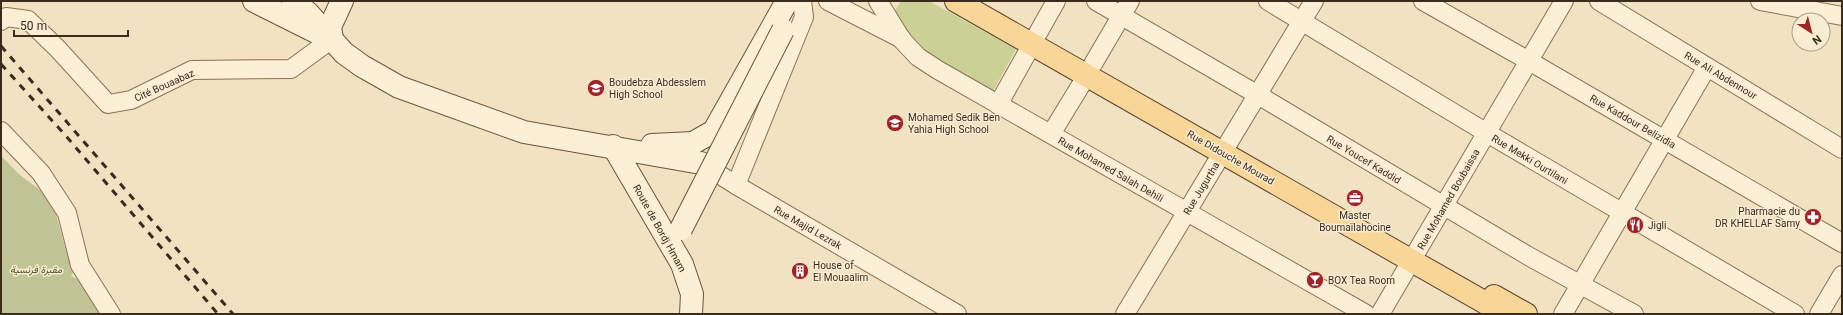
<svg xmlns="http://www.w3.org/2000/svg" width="1843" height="315" viewBox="0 0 1843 315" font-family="Georgia,Vazirmatn,serif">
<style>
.green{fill:#cbd095}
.cemetery{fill:#c0c495}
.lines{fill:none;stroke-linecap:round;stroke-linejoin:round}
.street-casing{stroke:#8c7258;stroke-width:20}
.secondary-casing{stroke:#6e533b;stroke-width:24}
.primary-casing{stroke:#5a402c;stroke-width:24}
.street{stroke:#fbefd6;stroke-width:18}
.secondary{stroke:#fbefd6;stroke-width:22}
.primary{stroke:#f7d697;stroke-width:22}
.rail{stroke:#3b2b1d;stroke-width:3;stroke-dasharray:7 7;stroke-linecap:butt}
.secondary-bridge-casing{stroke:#6e533b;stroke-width:24;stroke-linecap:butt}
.secondary-bridge{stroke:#fbefd6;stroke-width:22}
.labels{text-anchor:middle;stroke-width:3;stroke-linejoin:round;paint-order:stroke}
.street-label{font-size:10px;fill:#3b2b1d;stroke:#f8ecd2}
.poi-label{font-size:10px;fill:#3b2b1d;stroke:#f8ecd2;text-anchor:start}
.park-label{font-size:10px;font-style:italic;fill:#4d5922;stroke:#f8ecd2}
</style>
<rect width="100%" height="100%" fill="#f1e2c2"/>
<polygon class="green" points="901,1 929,1 1016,49 991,95 921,54 894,12"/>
<polygon class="cemetery" points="1,156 20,175 52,199 66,251 74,256 76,266 71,276 93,287 107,314 1,314"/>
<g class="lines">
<defs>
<g id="street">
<polyline points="828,1 902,39"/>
<polyline points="878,1 902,40 918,57 938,70 1366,314"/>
<polyline points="1096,1 1258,95 1530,257 1634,314"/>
<polyline points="1268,1 1487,133 1795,314"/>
<polyline points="1423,1 1529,61 1842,243"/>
<polyline points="1599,1 1842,149"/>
<polyline points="1760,1 1842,16"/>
<polyline points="1,21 6,17 28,20 57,48 108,104 131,100 192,70 291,69 332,39"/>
<polyline points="1038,33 1056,1"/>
<polyline points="1093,64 1130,1"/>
<polyline points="998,105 1032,44"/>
<polyline points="1,131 41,173 67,213 80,265 111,314"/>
<polyline points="1051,134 1087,75"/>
<polyline points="701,163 736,185 957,314"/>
<polyline points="736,185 804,17 802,1"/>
<polyline points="1125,314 1314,1"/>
<polyline points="1380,314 1564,1"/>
<polyline points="1563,314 1707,67"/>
<polyline points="1819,314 1842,275"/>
</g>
<g id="secondary">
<polyline points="254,1 318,33"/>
<polyline points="293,1 308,13 344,53 362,66 399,87 524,132 701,163"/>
<polyline points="332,39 330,27 342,1"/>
<polyline points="652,145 693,143 714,131 787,1"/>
<polyline points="613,146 682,264 692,294 691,314"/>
</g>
<g id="primary">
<polyline points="956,1 1505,314"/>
<polyline points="1494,296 1526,314"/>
</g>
</defs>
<use href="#street" class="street-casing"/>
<use href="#secondary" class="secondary-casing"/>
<use href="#primary" class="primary-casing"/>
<use href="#street" class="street"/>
<use href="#secondary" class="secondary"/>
<use href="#primary" class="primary"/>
<g class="rail">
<polyline points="1,46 233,314"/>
<polyline points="1,64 66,136 218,314"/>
</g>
<defs>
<polyline id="secondary-bridge" points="681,229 783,30"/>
</defs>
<use href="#secondary-bridge" class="secondary-bridge-casing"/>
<use href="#secondary-bridge" class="secondary-bridge"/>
</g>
<defs>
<symbol id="school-disc" viewBox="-11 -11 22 22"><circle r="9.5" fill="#a02328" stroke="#f8ecd2"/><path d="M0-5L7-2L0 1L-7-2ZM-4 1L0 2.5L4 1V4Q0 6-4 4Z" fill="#fff"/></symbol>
<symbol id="office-disc" viewBox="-11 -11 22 22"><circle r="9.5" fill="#a02328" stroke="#f8ecd2"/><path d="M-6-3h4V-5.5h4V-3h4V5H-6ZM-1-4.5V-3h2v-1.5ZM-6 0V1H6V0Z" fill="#fff"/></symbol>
<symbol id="pharmacy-disc" viewBox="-11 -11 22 22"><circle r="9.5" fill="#a02328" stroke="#f8ecd2"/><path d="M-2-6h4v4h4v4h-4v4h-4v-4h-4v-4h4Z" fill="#fff"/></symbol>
<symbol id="restaurant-disc" viewBox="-11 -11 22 22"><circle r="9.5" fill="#a02328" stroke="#f8ecd2"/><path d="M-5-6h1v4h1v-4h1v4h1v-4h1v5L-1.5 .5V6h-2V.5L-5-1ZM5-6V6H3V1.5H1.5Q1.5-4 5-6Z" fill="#fff"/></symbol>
<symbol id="building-disc" viewBox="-11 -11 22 22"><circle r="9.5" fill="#a02328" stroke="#f8ecd2"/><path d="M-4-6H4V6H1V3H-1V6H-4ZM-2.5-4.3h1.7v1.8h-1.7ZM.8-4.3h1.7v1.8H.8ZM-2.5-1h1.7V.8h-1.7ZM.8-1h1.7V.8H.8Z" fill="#fff"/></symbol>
<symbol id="bar-disc" viewBox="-11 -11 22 22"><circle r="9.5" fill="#a02328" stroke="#f8ecd2"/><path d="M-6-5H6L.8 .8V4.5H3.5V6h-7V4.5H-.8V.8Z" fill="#fff"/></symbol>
</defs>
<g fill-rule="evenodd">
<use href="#school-disc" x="586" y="78" width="20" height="20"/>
<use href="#school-disc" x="885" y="113" width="20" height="20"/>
<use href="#office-disc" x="1345" y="188" width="20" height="20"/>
<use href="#pharmacy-disc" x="1803" y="207" width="20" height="20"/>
<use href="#restaurant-disc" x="1625" y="215" width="20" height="20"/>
<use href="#building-disc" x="790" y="261" width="20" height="20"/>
<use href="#bar-disc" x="1305" y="270" width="20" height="20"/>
</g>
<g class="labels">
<g class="street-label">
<text transform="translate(1721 75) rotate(31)" y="4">Rue Ali Abdennour</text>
<text transform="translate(164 85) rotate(-24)" y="4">Cité Bouaabaz</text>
<text transform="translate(1633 121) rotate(30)" y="4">Rue Kaddour Belizidia</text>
<text transform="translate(1231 157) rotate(30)" y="4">Rue Didouche Mourad</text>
<text transform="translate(1364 159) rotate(31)" y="4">Rue Youcef Kaddid</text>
<text transform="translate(1530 159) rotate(31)" y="4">Rue Mekki Ourtilani</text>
<text transform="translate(1111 169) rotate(30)" y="4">Rue Mohamed Salah Dehili</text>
<text transform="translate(1201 188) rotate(-59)" y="4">Rue Jugurtha</text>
<text transform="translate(1448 199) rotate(-60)" y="4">Rue Mohamed Boubaissa</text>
<text transform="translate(808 227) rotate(30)" y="4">Rue Majid Lezrak</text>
<text transform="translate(660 228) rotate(61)" y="4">Route de Bordj Hmam</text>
</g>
<g class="poi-label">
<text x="609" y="86">Boudebza Abdesslem<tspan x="609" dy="12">High School</tspan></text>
<text x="908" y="121">Mohamed Sedik Ben<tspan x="908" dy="12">Yahia High School</tspan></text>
<text x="1800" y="215" text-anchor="end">Pharmacie du<tspan x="1800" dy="12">DR KHELLAF Samy</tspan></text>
<text x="1355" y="219" text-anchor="middle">Master<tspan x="1355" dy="12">Boumaïlahocine</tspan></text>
<text x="1648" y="229">Jigli</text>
<text x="813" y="269">House of<tspan x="813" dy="12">El Mouaalim</tspan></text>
<text x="1328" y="284">BOX Tea Room</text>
</g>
<g class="park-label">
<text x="36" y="273">مقبرة فرنسية</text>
</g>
</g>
<rect width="1843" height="315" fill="none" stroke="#3b2b1d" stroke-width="4"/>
<g transform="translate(1811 32) rotate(144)"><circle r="19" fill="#f8ecd2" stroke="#ac9f8a"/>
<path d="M0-3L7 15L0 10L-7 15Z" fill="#a02328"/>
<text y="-6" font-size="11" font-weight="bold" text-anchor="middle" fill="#3b2b1d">N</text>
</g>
<path d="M14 30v6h114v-6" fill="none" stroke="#3b2b1d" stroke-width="2"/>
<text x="20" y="30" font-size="12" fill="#3b2b1d" stroke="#f8ecd2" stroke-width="3" paint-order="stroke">50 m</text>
</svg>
